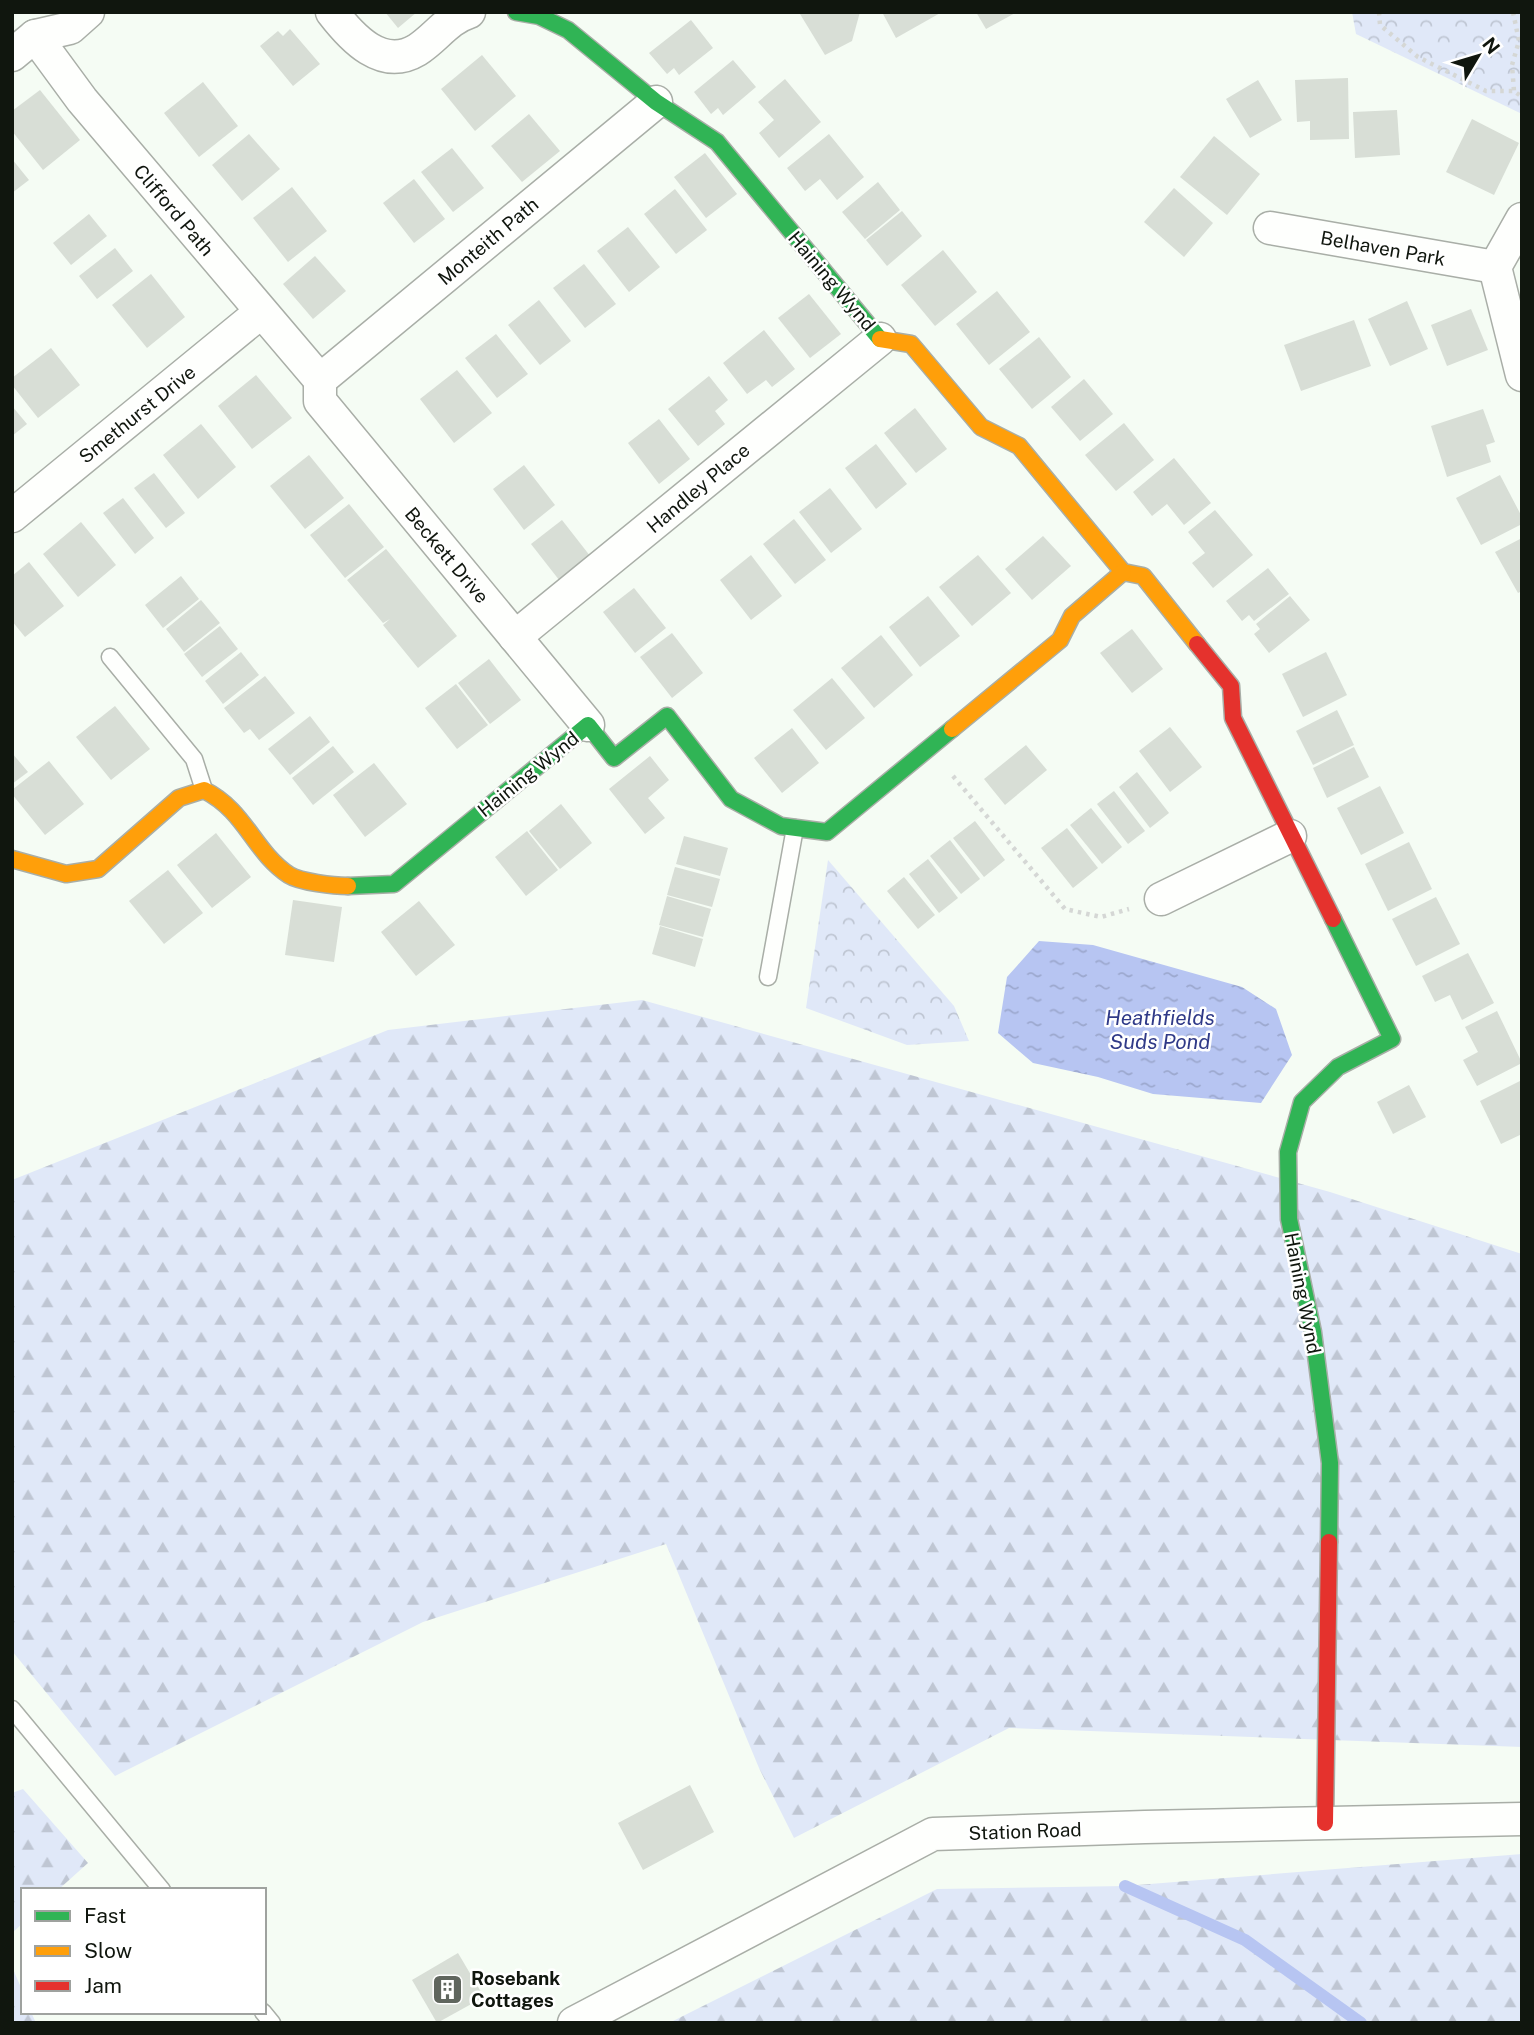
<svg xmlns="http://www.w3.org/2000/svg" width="1534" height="2035" viewBox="0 0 1534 2035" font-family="'Public Sans',sans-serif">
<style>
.forest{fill:url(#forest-firs)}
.park{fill:url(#park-crowns)}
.water{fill:url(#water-ripples)}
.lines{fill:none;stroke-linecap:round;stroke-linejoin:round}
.stream{stroke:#b7c5f2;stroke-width:12}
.building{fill:#d8ded6}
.lane-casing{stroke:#a9aea7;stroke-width:19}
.street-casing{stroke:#a9aea7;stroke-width:35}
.fast-casing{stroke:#a9aea7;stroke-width:19}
.slow-casing{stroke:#a9aea7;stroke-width:19}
.jam-casing{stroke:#a9aea7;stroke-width:19}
.path{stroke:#d5d7d5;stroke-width:4.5;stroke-dasharray:3.5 5;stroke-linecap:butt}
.lane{stroke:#fefffd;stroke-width:16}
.street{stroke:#fefffd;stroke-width:32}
.fast{stroke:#30b455;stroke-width:16}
.slow{stroke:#ff9f0a;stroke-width:16}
.jam{stroke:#e5322d;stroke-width:16}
.labels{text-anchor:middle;stroke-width:5;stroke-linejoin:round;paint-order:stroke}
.street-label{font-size:19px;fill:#10160e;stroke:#fff}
.poi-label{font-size:19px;font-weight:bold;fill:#10160e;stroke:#fff;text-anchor:start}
.water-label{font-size:21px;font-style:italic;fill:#303a88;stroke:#fff}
</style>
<defs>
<pattern id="forest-firs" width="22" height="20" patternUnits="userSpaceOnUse" patternTransform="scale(1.75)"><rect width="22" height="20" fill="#e0e8f8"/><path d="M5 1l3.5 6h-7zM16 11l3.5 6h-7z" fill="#bfc6d3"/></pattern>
<pattern id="park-crowns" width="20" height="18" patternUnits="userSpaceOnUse" patternTransform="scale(1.75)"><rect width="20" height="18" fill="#e0e8f8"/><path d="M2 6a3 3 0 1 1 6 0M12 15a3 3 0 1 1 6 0" fill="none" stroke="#bfc6d3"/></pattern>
<pattern id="water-ripples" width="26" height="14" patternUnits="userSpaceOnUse" patternTransform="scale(1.75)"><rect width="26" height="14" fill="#b7c5f2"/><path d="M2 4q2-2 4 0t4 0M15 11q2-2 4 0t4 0" fill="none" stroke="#9ca8ce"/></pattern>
</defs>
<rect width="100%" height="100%" fill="#f5fcf4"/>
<g class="forest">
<polygon points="642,1000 1330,1192 1522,1254 1522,1747 1009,1728 794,1838 759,1768 666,1544 423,1622 115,1776 12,1651 12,1180 388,1030"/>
<polygon points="23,1789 88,1863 58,1890 23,1890 23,1923 12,1933 12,1793"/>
<polygon points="1522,1854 1522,2022 669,2023 937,1889 1125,1886"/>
<polygon points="12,1967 23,1992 23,2012 31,2012 36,2023 12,2023"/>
</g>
<g class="park">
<polygon points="1352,12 1522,12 1522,114 1356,34"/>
<polygon points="828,860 954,1006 969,1041 907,1045 806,1008"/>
</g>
<polygon class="water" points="1039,941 1093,945 1242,987 1276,1009 1292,1055 1261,1103 1153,1094 1098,1077 1033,1063 998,1033 1007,977"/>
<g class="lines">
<polyline class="stream" points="1125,1886 1245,1940 1361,2023"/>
</g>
<g class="building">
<polygon points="385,12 417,12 398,28"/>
<polygon points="803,12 860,12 852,41 825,55 800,14"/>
<polygon points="882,12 942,12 896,38"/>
<polygon points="976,12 1017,12 986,29"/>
<polygon points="691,20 713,48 679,75 674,68 667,74 649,53"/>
<polygon points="290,29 320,64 293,86 260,46 278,31 283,36"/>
<polygon points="482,55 516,96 475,131 441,89"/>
<polygon points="733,60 756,87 723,115 718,108 711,114 694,92"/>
<polygon points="1348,78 1349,139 1310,140 1310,121 1297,122 1295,80"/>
<polygon points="785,79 821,122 779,158 759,133 774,120 758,102"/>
<polygon points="1258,80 1282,120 1250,138 1226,99"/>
<polygon points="203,82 238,126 199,157 164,113"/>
<polygon points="40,90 80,140 43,170 12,131 12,111"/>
<polygon points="1397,110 1400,155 1355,158 1353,112"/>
<polygon points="529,114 560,151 522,182 491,146"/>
<polygon points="1472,119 1519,143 1494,195 1446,172"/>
<polygon points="249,134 280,169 242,201 212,165"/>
<polygon points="829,134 864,177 837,200 820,179 805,191 787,168"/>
<polygon points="1214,136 1260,174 1227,215 1180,177"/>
<polygon points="452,148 484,188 453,212 421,172"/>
<polygon points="705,153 737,194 706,218 674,177"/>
<polygon points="12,159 29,180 12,193"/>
<polygon points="414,179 445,219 414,243 383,203"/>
<polygon points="878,182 900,210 865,239 842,212"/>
<polygon points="292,187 327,231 288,262 253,218"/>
<polygon points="1174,188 1213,223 1184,257 1144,222"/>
<polygon points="675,189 707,230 676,254 644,214"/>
<polygon points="902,211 922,236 887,266 866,240"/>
<polygon points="89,214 107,236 71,265 53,243"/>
<polygon points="628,227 660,267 629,292 597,251"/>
<polygon points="115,248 133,271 97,299 79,276"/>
<polygon points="943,250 977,292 935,326 901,285"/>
<polygon points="315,256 346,291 313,319 283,284"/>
<polygon points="584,264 616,304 585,328 553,288"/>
<polygon points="151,274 185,317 147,348 112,305"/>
<polygon points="997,291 1030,332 989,365 956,324"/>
<polygon points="809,294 841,334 810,358 778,318"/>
<polygon points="539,300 571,341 540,365 508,325"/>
<polygon points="1407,301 1428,349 1390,366 1368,319"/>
<polygon points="1471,309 1488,350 1447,366 1431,325"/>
<polygon points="1354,320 1371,366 1301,391 1284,345"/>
<polygon points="764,330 795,369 772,387 766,380 747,394 723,363"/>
<polygon points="496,334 528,374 497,398 465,358"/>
<polygon points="1039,337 1071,377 1032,409 999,369"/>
<polygon points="51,348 80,385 38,418 12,385 12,378"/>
<polygon points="457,370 492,413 454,443 420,399"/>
<polygon points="256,375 292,418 252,449 218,406"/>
<polygon points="709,376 728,400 715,411 725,424 698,446 668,409"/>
<polygon points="1084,379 1113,414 1080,441 1051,407"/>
<polygon points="12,406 27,424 12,436"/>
<polygon points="915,408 947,449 916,473 884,433"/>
<polygon points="1483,409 1495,442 1486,445 1491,462 1447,477 1431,426"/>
<polygon points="659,419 690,459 659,484 628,443"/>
<polygon points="1124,423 1154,460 1116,491 1085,455"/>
<polygon points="201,424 236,467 198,499 163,455"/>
<polygon points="876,444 907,484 876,509 845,468"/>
<polygon points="309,455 344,498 305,529 270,486"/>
<polygon points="1174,458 1211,503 1184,525 1167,504 1152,516 1133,492"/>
<polygon points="524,465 555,505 524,530 493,489"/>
<polygon points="154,473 185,513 166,528 134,488"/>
<polygon points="1500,475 1522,517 1522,524 1481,545 1456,498"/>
<polygon points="830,488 862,529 831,553 799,512"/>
<polygon points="123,498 154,538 135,554 103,513"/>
<polygon points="349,504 384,547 345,578 310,535"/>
<polygon points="1215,510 1253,555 1213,588 1192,563 1205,553 1188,532"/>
<polygon points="794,519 826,560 795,584 763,544"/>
<polygon points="562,520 594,561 563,585 531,544"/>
<polygon points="81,522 116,565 78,597 43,554"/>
<polygon points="1043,536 1071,566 1032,600 1005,569"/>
<polygon points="1522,538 1522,591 1518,593 1495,552"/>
<polygon points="386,549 457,636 418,668 383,625 390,619 383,623 347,580"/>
<polygon points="751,555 782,596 751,620 720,580"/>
<polygon points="978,555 1011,593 972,626 939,587"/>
<polygon points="29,562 64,606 25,637 12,621 12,576"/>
<polygon points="1268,568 1289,594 1254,621 1249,615 1242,621 1226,601"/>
<polygon points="181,576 199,599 163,628 145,605"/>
<polygon points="634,588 666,628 635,653 603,612"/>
<polygon points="928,596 960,636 920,667 889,627"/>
<polygon points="1290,596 1310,620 1269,653 1254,634 1260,629 1256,624"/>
<polygon points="201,600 220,623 184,652 166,629"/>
<polygon points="220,626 238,649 202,677 184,654"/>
<polygon points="1132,629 1163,669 1132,693 1100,653"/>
<polygon points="672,633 703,673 672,698 640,657"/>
<polygon points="881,635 913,675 874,708 841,668"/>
<polygon points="241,652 259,675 223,704 205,681"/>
<polygon points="1326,652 1347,695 1303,717 1282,674"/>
<polygon points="489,659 521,700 490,724 458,683"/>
<polygon points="265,676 295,713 259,740 250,729 244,733 224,708"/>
<polygon points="832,678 865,718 826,750 793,710"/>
<polygon points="456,684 488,725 457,749 425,708"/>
<polygon points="115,706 150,749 111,780 76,737"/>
<polygon points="1337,710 1354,745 1313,765 1296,731"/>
<polygon points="310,716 330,742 290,775 268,749"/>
<polygon points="1170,727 1202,767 1170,792 1139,751"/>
<polygon points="792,728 819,763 782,793 754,758"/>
<polygon points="1026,745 1047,770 1005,805 984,779"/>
<polygon points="333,746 354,772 313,805 292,778"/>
<polygon points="1354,747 1369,777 1327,798 1313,768"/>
<polygon points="12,753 28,772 12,784"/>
<polygon points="650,756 669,780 648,798 665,818 645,834 609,789"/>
<polygon points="49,761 84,804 45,835 12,794 12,790"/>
<polygon points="374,763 407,804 365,837 333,795"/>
<polygon points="1137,772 1169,813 1150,828 1119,787"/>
<polygon points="1380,786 1404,833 1361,855 1337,808"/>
<polygon points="1114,791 1145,831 1128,844 1097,804"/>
<polygon points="561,804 592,843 560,869 529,831"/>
<polygon points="1091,808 1122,847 1102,864 1070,825"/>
<polygon points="975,821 1005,860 984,877 953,838"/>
<polygon points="1067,828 1098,868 1073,888 1041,848"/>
<polygon points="527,831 558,870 526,896 495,857"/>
<polygon points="216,833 251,877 212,908 177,865"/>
<polygon points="684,836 728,848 720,876 676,864"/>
<polygon points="950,840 980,879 961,894 930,856"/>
<polygon points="1409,842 1432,889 1388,911 1365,864"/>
<polygon points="928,859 958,898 939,913 909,874"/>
<polygon points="675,867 720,879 712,907 667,895"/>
<polygon points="168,870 203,913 164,944 129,901"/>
<polygon points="904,877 935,915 918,929 887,891"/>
<polygon points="667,896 711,909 703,937 659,925"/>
<polygon points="1436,897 1460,944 1416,966 1392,919"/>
<polygon points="293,900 342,907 334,962 285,955"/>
<polygon points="419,901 455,945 416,976 381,932"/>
<polygon points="660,926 703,939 695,967 652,954"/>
<polygon points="1468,953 1494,1003 1462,1020 1450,995 1435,1002 1422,976"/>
<polygon points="1497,1011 1522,1063 1477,1086 1463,1060 1478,1052 1465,1027"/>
<polygon points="1522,1080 1522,1134 1501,1144 1480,1101"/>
<polygon points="1409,1085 1426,1117 1393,1134 1377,1102"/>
<polygon points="690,1785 714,1832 643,1870 618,1823"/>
<polygon points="458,1953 484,1997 437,2023 412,1980"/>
</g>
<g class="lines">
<defs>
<g id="lane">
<polyline points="110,657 194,759 204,790"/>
<polyline points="768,977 795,828"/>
<polyline points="12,1709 162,1890"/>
<polyline points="263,2012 272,2023"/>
</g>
<g id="street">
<path d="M332 12C352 38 382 71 417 50 436 38 447 19 469 12"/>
<polyline points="35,36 82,100 320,380"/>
<polyline points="12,55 35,36 70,28 88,12"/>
<polyline points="1522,219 1495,267 1522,375"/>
<polyline points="1270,228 1495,267"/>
<polyline points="320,380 320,401 588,725"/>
<polyline points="320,380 656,102"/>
<polyline points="12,516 261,312"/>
<polyline points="515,637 880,339"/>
<polyline points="1161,899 1290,836"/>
<polyline points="574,2023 933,1834 1145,1827 1522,1819"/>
</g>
<g id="fast">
<polyline points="516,12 539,16 568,30 656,102 717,142 880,339"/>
<polyline points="348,886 394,884 588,725 614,758 667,716 731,799 781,826 827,832 952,729"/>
<polyline points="1329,1542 1330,1463 1313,1332 1289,1219 1288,1152 1302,1102 1338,1067 1392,1039 1333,919"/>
</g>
<g id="slow">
<polyline points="880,339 911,344 981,427 1019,446 1123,572 1143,576 1197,644"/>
<polyline points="952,729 1060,640 1072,616 1123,572"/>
<path d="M12 859 66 874 98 869 179 798 204 790C246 811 253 851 289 875 300 882 334 886 348 886"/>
</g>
<g id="jam">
<polyline points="1197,644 1231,686 1233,718 1333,919"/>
<polyline points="1325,1823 1329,1542"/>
</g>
</defs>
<use href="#lane" class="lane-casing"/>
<use href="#street" class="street-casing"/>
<use href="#fast" class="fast-casing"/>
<use href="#slow" class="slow-casing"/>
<use href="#jam" class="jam-casing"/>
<g class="path">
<polyline points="1379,12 1380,25 1418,57 1486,91 1514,91 1522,97"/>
<polyline points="1513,12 1519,41 1512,65 1514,91"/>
<polyline points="953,776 1065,909 1101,917 1129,909"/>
</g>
<use href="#lane" class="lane"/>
<use href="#street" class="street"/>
<use href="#fast" class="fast"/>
<use href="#slow" class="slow"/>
<use href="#jam" class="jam"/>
</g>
<defs>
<symbol id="building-square" viewBox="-11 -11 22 22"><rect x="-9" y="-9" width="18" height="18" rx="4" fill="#60665e" stroke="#fff"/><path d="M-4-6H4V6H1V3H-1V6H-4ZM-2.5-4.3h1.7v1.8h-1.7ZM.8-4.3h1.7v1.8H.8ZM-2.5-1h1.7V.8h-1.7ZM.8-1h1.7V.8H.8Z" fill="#fff"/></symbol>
</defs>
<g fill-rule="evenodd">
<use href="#building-square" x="430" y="1972" width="35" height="35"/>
</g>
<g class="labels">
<g class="street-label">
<text transform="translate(174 210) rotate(50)" y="7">Clifford Path</text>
<text transform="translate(488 241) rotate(-40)" y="7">Monteith Path</text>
<text transform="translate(1383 248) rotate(10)" y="7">Belhaven Park</text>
<text transform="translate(832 281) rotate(50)" y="7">Haining Wynd</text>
<text transform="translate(137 414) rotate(-39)" y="7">Smethurst Drive</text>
<text transform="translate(698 488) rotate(-40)" y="7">Handley Place</text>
<text transform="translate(447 555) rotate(50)" y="7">Beckett Drive</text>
<text transform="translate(528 774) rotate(-39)" y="7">Haining Wynd</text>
<text transform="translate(1303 1293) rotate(79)" y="7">Haining Wynd</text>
<text transform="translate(1025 1831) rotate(-2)" y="7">Station Road</text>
</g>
<g class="poi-label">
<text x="471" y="1985">Rosebank<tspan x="471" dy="22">Cottages</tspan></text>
</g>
<g class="water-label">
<text x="1160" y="1025">Heathfields<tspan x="1160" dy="24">Suds Pond</tspan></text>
</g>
</g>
<rect width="1534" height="2035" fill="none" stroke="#10160e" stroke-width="28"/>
<rect x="21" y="1888" width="245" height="126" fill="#ffffff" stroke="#9fa29f" stroke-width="2"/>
<rect x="35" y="1911" width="35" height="10" fill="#30b455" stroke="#9fa29f" stroke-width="2"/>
<text x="84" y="1923" font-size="21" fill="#10160e">Fast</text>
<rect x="35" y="1946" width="35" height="10" fill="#ff9f0a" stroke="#9fa29f" stroke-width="2"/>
<text x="84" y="1958" font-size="21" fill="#10160e">Slow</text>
<rect x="35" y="1981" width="35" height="10" fill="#e5322d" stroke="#9fa29f" stroke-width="2"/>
<text x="84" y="1993" font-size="21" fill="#10160e">Jam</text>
<g transform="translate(1478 56) rotate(52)" stroke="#ffffff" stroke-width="5" paint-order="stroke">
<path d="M0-5L12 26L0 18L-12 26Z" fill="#10160e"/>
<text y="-10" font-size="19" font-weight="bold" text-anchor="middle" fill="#10160e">N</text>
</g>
</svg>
